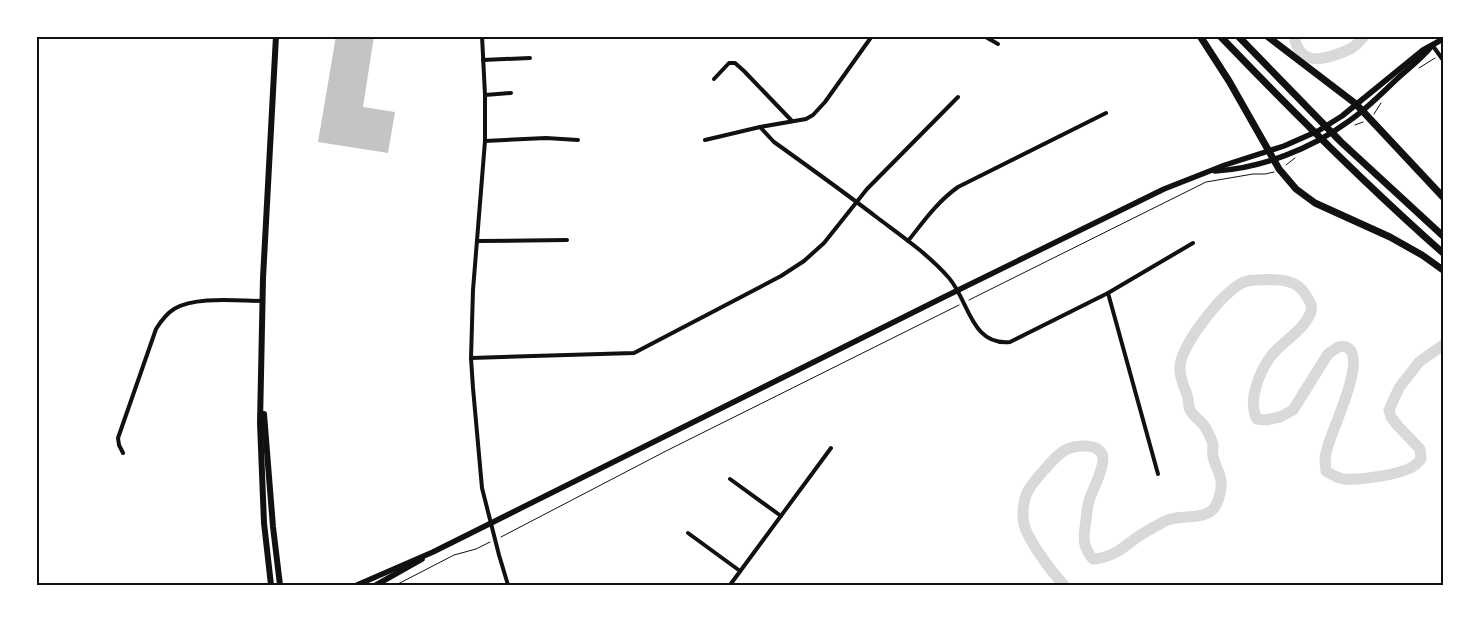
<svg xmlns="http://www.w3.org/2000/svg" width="1479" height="621" viewBox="0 0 1479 621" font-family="'Source Sans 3',sans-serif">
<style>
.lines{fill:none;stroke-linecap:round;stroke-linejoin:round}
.river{stroke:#d9d9d9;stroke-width:11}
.building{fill:#c4c4c4}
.path{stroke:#111;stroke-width:1}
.minor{stroke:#111;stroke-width:4}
.secondary{stroke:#111;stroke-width:5.5}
.primary{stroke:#111;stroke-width:6}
.motorway{stroke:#111;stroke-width:7}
.neatline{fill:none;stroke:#111;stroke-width:2}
</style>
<rect width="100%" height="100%" fill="#fff"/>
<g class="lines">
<g class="river">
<path d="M1294 36C1299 61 1314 62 1335 55 1349 50 1355 48 1364 36"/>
<path d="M1064 585C1052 572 1028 541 1024 524 1022 514 1023 500 1028 491 1032 483 1053 459 1061 453 1069 446 1095 441 1102 454 1107 464 1092 490 1089 501 1087 507 1087 513 1086 520 1084 536 1081 545 1093 559 1111 558 1122 549 1136 538 1145 532 1156 526 1165 521 1179 514 1196 520 1210 512 1218 507 1222 490 1221 481 1220 472 1214 464 1213 456 1212 452 1213 448 1213 445 1212 439 1208 432 1205 427 1201 421 1194 417 1190 410 1188 406 1189 400 1187 395 1184 385 1179 378 1180 366 1182 346 1210 311 1224 297 1235 287 1242 280 1256 280 1269 279 1291 278 1300 288 1303 290 1305 294 1307 297 1311 303 1313 307 1310 314 1302 332 1283 341 1271 356 1260 371 1247 401 1257 419L1266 420 1280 417 1293 410 1328 354C1334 350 1341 343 1348 348 1367 360 1331 431 1327 449 1324 457 1325 463 1326 471 1332 475 1337 478 1344 479 1361 480 1402 475 1415 465 1417 464 1419 461 1421 459L1420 449 1398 426 1391 417 1389 410 1399 388 1419 362 1443 345"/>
</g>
</g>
<polygon class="building" points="336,36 374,36 363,107 395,112 388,153 318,142"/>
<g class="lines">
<g class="path">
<polyline points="1419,68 1435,58"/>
<polyline points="1374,114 1381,103"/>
<polyline points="1355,125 1363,122"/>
<polyline points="1286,165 1295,158"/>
<polyline points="969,300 1206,182 1253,174 1265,174 1274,172"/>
<polyline points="501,537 666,451 959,305"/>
<polyline points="396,585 454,555 476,549 490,542"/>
</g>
<g class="minor">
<polyline points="482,36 485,95 485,141 473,290 471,358 473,388 482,488 499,555 508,585"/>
<polyline points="984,36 998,44"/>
<polyline points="1433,46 1443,60"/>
<polyline points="483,60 530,58"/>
<polyline points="714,79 729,63 735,63 744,71 792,121"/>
<polyline points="485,95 511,93"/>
<path d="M760 127 774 142C809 167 844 192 879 219 903 237 929 255 949 278 969 301 971 346 1010 342L1108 293 1193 243"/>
<polyline points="705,140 760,127 806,119 813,115 825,102 872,36"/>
<polyline points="485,141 546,138 578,140"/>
<polyline points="477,241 567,240"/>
<path d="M908 241C924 221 937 202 958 187L1106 113"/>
<polyline points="1108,293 1158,474"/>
<polyline points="471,358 634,353 781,276 804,261 824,243 867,189 958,97"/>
<path d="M123 453 119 445 118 438 156 329C161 321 166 314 174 309 196 296 237 301 263 301"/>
<polyline points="730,479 781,516"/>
<polyline points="688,533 740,571"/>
<polyline points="730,585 831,448"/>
</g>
<g class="secondary">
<path d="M1215 171C1262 168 1311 149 1349 121 1367 109 1382 93 1398 78 1409 68 1421 59 1431 47"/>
<polyline points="357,585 433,552 940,299 1164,189 1225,165 1284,146 1318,131 1342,116 1423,50 1443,39"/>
<polyline points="376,585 422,559"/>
</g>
<g class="primary">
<polyline points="264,414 273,527 280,585"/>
<polyline points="271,585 264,523 260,423 263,278 276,36"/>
</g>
<g class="motorway">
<polyline points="1200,36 1229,81 1279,169 1296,189 1315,203 1390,237 1422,255 1443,270"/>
<path d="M1220 36C1292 111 1365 184 1443 253"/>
<polyline points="1238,36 1341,142 1443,236"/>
<polyline points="1267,36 1356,104 1443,197"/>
</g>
</g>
<rect width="1479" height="621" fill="none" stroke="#ffffff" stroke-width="75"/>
<rect x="38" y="38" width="1404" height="546" class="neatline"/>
</svg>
